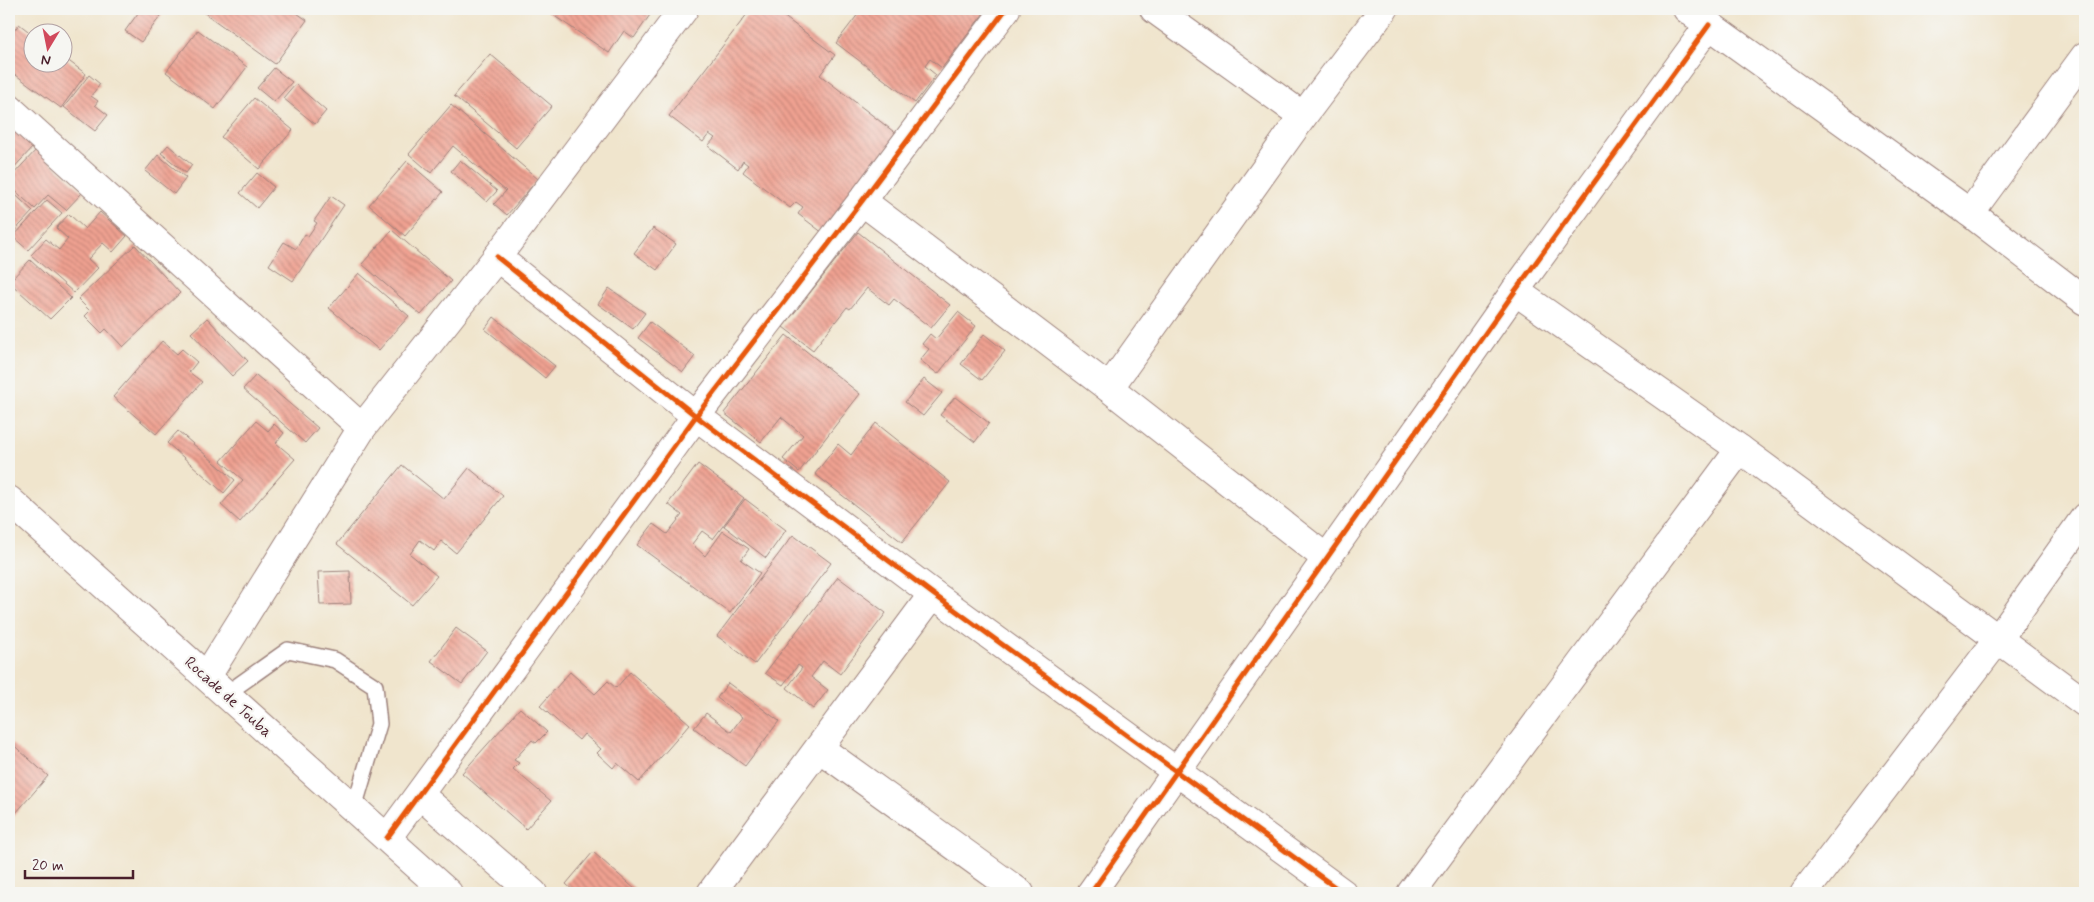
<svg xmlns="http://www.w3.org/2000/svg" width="2094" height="902" viewBox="0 0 2094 902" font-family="Mynerve,sans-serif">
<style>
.building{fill:url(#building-back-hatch)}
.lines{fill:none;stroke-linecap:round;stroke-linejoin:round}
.lane-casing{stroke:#9d827c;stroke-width:18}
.street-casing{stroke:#9d827c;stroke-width:30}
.primary-casing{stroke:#9d827c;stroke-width:30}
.lane{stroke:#fff;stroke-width:15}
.street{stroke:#fff;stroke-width:28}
.primary{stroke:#fff;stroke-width:28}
.cycleway-casing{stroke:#f6f6f2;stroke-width:8}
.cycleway{stroke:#e8590c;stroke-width:5}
.labels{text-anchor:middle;stroke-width:4.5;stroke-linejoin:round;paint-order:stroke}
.street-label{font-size:16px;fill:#4a1f2b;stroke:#f6f6f2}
</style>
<defs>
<pattern id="building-back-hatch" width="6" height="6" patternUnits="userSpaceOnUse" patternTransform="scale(1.25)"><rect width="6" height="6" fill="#efa191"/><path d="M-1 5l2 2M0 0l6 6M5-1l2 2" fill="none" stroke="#c48377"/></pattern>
</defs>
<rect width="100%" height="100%" fill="#f6f6f2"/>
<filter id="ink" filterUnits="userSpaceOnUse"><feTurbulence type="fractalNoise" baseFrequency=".02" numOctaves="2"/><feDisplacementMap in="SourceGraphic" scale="10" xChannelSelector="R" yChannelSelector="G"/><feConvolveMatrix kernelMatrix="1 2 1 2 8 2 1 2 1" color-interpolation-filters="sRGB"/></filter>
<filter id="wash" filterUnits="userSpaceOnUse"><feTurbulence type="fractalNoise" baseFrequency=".0096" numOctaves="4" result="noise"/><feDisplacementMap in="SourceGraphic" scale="20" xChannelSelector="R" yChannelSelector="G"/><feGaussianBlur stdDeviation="1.12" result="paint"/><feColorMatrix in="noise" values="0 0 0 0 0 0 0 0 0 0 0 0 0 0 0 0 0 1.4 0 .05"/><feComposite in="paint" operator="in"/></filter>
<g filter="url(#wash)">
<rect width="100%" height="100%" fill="#f0e5cd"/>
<g id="blocks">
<g class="building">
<polygon points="141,9 166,9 141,42 125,31"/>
<polygon points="199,9 291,9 307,20 275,64"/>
<polygon points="544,9 654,9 634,38 624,31 609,53"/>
<polygon points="751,9 774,9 835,55 820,75 898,135 823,233 798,214 803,207 796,202 790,208 743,172 748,165 743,161 738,169 708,146 715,138 709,134 703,142 669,116"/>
<polygon points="862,9 987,9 942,68 930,59 925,66 936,75 915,103 836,43"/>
<polygon points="19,24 32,34 32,62 62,62 62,56 86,74 61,108 9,70 9,38"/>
<polygon points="198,30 247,67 215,109 166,72"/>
<polygon points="490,54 552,106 516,148 454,96"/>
<polygon points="274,68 292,82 274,102 257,88"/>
<polygon points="89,75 100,84 91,96 98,101 95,105 108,115 95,131 64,107"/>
<polygon points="295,84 326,111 315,124 283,98"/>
<polygon points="254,98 293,130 259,169 221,137"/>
<polygon points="451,105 538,179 507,215 494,204 506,191 453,146 431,173 409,154"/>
<polygon points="9,124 33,147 9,173"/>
<polygon points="168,145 192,165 186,173 161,153"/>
<polygon points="37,149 83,192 66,210 48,195 35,209 9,185 9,179"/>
<polygon points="158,155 186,178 174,194 145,171"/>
<polygon points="460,160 497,191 487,202 451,171"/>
<polygon points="407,161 443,192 405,236 369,205"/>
<polygon points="257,173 274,187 257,208 240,193"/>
<polygon points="9,189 33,211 9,237 9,218 13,213 9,209"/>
<polygon points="331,196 344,205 293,281 269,265 284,242 296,249 305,234 308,236 317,223 314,221"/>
<polygon points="47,200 62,213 28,250 13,237"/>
<polygon points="100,212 127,236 113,252 103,243 88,259 98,268 74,293 31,255 46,239 59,250 68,239 56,228 69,214 85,229"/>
<polygon points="653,228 676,244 657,270 634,253"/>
<polygon points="392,230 451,281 421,315 362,264"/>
<polygon points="858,232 950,305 931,328 894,299 889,305 867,288 850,309 847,307 813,350 783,327"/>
<polygon points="135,245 180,293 123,347 106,329 102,333 85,316 90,311 78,299"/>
<polygon points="30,260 71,298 50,319 9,282"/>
<polygon points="359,273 409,316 379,350 329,308"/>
<polygon points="609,288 645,313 633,329 598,304"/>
<polygon points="958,312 976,326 938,374 920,360 929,349 922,344 930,334 936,339"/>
<polygon points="494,317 555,366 545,378 485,329"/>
<polygon points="207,318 248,361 232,376 191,333"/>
<polygon points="650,322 695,356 683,372 638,338"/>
<polygon points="984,334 1005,351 982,380 961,364"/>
<polygon points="786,335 860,394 799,472 783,459 803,435 781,417 761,442 724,413"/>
<polygon points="162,341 177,354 182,349 197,362 189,372 202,382 156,434 113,397"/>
<polygon points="256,375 318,428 305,443 243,389"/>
<polygon points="924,379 942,393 923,416 905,402"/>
<polygon points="955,397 989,423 975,442 940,415"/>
<polygon points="256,421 268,431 274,424 284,433 276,443 295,459 240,522 221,505 243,480 221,461"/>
<polygon points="876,423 950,482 902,542 815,474 838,444 851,455"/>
<polygon points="178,431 235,480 224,493 167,443"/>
<polygon points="698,464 744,498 713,539 702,531 692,544 705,556 723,531 749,549 741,560 760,573 730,613 637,545 653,524 667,534 682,515 668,504"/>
<polygon points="402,465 444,499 469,468 503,496 456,553 441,541 434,551 420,540 410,554 437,576 412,605 337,544"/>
<polygon points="745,499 786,530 766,558 724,526"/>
<polygon points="793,535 831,563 755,664 717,636"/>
<polygon points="350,571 351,604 320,605 318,572"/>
<polygon points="838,577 886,613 840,674 823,661 811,677 828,690 813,709 787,688 802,668 798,665 783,685 765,673"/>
<polygon points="456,628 487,651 462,684 431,661"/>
<polygon points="570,672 595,694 608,681 616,688 630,672 690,724 639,782 617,763 613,768 597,753 601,749 584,734 579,740 540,706"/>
<polygon points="728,683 779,721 745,766 694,728 706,713 731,732 742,717 717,698"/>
<polygon points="520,708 547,732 536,743 532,740 514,760 519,763 513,769 551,801 526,829 462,773"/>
<polygon points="9,741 48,776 9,821"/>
<polygon points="593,852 636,890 633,893 576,893 566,884"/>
</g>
</g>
</g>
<g filter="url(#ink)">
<use href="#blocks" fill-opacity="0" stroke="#9d827c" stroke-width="1"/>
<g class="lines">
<defs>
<polyline id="lane" points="226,694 288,650 335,660 375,686 379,724 354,808"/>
<g id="street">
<polyline points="1154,9 1303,116"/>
<polyline points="1687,9 1970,213 2085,301"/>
<polyline points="9,108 362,428"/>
<polyline points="862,201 1109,388 1326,558"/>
<polyline points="1970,213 2085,56"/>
<polyline points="497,257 696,416 933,594 1343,893"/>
<polyline points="1515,291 1740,449 2085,703"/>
<polyline points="1109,388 1303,116 1384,9"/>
<polyline points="207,676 362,428 497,257 684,9"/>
<polyline points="819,748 1020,893"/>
<polyline points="420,795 533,893"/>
<polyline points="387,838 696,416 862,201 1006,9"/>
<polyline points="711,893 933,594"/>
<polyline points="1091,893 1515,291 1709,25"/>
<polyline points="1411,893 1740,449"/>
<polyline points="1804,893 1999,638 2085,517"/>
</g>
<polyline id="primary" points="9,500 448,893"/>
</defs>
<use href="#lane" class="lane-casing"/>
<use href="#street" class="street-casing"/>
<use href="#primary" class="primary-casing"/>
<use href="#lane" class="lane"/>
<use href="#street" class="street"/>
<use href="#primary" class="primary"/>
<defs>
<g id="cycleway">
<polyline points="497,257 696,416 933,594 1343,893"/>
<polyline points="387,838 696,416 862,201 1006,9"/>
<polyline points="1091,893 1515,291 1709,25"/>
</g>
</defs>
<use href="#cycleway" class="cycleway-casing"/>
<use href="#cycleway" class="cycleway"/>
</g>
</g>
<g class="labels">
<g class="street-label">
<text transform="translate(229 696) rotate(42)" y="6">Rocade de Touba</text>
</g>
</g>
<rect width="2094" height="902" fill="none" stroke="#f6f6f2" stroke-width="30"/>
<g transform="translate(48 48) rotate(190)"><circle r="24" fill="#f6f6f2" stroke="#b1a0a2"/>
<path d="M0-4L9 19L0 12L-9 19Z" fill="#d1495b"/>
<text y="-8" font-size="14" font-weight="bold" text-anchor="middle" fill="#4a1f2b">N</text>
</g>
<path d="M25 870v8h108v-8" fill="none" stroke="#4a1f2b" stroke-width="2.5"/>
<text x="32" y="870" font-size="15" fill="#4a1f2b" stroke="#f6f6f2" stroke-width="4" paint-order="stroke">20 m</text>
</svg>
